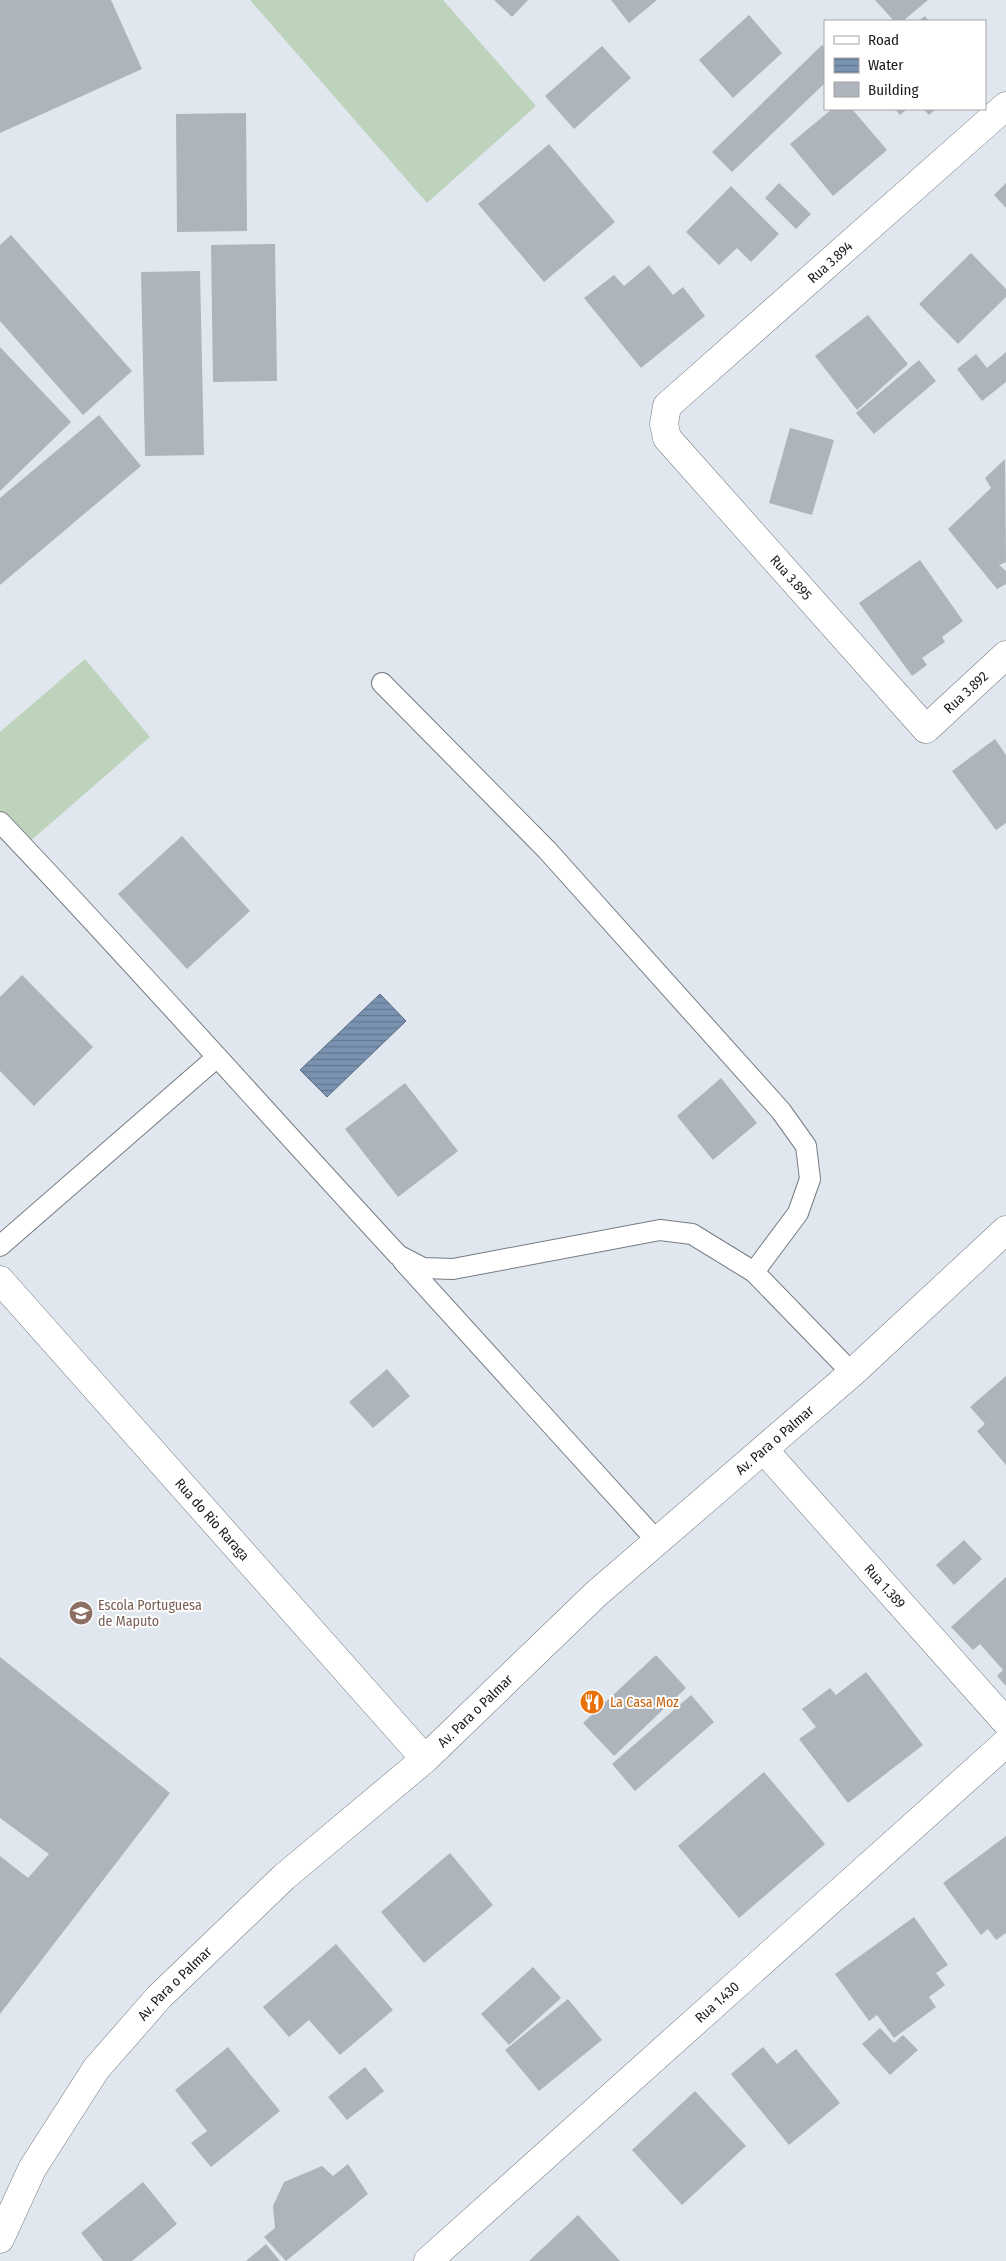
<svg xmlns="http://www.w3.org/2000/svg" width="1006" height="2261" viewBox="0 0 1006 2261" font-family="'Fira Sans Condensed',sans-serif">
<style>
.garden{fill:#bed3bc}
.water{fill:url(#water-rules);stroke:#5d6f85}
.building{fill:#adb4bb}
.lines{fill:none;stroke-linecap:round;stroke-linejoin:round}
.lane-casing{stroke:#767c83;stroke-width:22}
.street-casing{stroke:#767c83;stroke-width:29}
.secondary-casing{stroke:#767c83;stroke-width:29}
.lane{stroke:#fff;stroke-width:20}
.street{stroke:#fff;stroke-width:28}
.secondary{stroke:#fff;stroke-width:28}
.labels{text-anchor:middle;stroke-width:4;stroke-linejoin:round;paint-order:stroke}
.street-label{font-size:14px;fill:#181b1d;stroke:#fff}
.education-label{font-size:14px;fill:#785e54;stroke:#fff;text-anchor:start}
.food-label{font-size:14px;fill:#c56008;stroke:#fff;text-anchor:start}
</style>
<defs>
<pattern id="water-rules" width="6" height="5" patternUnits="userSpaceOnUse" patternTransform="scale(1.25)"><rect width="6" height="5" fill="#7a93b1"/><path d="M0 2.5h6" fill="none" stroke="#63778f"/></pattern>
</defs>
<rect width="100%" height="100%" fill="#e0e7ef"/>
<g class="garden">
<polygon points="250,0 443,0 536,106 427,203"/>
<polygon points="85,659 150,737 28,843 0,810 0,732"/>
</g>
<polygon class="water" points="380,994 406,1021 327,1097 300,1070"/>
<g class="building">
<polygon points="0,0 111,0 142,69 0,133"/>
<polygon points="494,0 528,0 512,17"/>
<polygon points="611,0 657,0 629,23"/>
<polygon points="875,0 928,0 903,21 894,21"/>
<polygon points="749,15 782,53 733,98 699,60"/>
<polygon points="925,16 929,21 918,21"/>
<polygon points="822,45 825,48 825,83 732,172 712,152"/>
<polygon points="602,46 631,78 574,129 545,96"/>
<polygon points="832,109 852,109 887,150 833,196 790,144"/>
<polygon points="895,109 907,109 900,115"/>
<polygon points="923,109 936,109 929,115"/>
<polygon points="246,113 247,231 177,232 176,114"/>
<polygon points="549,144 615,222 544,282 478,204"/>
<polygon points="779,183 811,214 796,229 765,198"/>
<polygon points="1006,183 1006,208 994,195"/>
<polygon points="731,186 779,234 751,262 737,248 719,265 686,232"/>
<polygon points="11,235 132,371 83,415 0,321 0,245"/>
<polygon points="275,244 277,381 213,382 211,245"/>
<polygon points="971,253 1006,289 1006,297 958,344 919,304"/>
<polygon points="649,265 673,295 683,287 705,316 641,368 584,298 614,275 624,286"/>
<polygon points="200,271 204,455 145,456 141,272"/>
<polygon points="868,315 908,364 857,410 815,356"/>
<polygon points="0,347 71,422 0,491"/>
<polygon points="1006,352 1006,382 982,401 957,369 976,354 987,368"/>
<polygon points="919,360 936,381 874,434 856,413"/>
<polygon points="99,415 141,466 0,585 0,498"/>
<polygon points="790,428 834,440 812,515 769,503"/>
<polygon points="1005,459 1006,562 999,565 1006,571 1006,584 997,589 948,529 991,488 985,478"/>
<polygon points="920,560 963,621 942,637 945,642 922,658 927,665 912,676 859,603"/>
<polygon points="995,739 1006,755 1006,823 996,830 952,771"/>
<polygon points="182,836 250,911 187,969 118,894"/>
<polygon points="22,975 93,1047 34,1106 0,1071 0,997"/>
<polygon points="721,1078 757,1123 713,1160 677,1116"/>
<polygon points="405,1083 458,1151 398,1197 345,1129"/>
<polygon points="387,1369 410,1396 373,1428 349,1402"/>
<polygon points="1006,1376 1006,1465 977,1431 985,1424 970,1407"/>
<polygon points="964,1540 982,1559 954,1585 936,1565"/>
<polygon points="1006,1577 1006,1686 997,1676 1003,1670 980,1644 973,1650 951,1627"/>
<polygon points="656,1655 686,1688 614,1756 583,1723"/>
<polygon points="0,1657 170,1793 0,2014 0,1856 28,1878 49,1854 0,1818"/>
<polygon points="866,1672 923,1745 848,1803 799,1739 816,1727 802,1709 830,1688 836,1695"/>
<polygon points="691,1695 714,1722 635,1791 612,1764"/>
<polygon points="764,1772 825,1844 739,1918 678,1846"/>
<polygon points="1006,1836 1006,1933 996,1940 988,1929 981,1935 943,1883"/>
<polygon points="450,1853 493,1905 424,1963 381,1912"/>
<polygon points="914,1917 948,1965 936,1973 945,1985 929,1997 936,2007 894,2038 877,2015 869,2021 835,1974"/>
<polygon points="336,1944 393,2010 340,2055 309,2020 289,2037 263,2007"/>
<polygon points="533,1967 561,1998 509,2045 481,2014"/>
<polygon points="568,1999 602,2040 539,2091 505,2050"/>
<polygon points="880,2028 894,2043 903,2035 918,2050 890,2075 862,2044"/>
<polygon points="228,2047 280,2111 211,2167 191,2143 207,2131 175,2090"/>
<polygon points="763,2047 777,2064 796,2049 840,2103 789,2145 731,2074"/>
<polygon points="365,2067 384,2091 347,2120 328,2097"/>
<polygon points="695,2091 746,2146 682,2205 632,2150"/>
<polygon points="348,2164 368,2194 286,2261 264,2237 275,2228 273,2206 284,2182 322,2166 333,2176"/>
<polygon points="143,2182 177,2224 132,2261 103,2261 81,2233"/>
<polygon points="578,2215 620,2261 529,2261"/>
<polygon points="266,2244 280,2261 246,2261"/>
</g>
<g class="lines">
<defs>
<g id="lane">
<polyline points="382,683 547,850 781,1111 806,1146 810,1179 798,1213 754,1272"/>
<path d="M0 822C135 964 265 1111 398 1255L423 1268 453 1269 660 1230 692 1234 754 1272 852 1373"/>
<polyline points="0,1246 216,1058"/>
<polyline points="403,1261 657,1541"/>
</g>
<g id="street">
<path id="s1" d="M1006 106 667 406 664 424 667 438 926 729 1006 655"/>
<path id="s2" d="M0 1280 425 1759"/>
<path id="s3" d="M764 1450 1006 1722"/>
<path id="s4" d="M428 2261 1006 1743"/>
</g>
<g id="secondary">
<path id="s5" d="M0 2239 32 2169 96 2069 159 1997 284 1877 425 1759 596 1594 852 1373 1006 1230"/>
</g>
</defs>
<use href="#lane" class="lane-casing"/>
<use href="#street" class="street-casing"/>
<use href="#secondary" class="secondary-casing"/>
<use href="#lane" class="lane"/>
<use href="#street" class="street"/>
<use href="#secondary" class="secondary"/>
</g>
<defs>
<symbol id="school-disc" viewBox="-11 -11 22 22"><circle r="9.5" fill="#8d6e63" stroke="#fff"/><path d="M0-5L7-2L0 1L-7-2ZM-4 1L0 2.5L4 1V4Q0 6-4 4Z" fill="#fff"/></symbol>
<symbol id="restaurant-disc" viewBox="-11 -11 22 22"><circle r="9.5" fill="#e8710a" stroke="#fff"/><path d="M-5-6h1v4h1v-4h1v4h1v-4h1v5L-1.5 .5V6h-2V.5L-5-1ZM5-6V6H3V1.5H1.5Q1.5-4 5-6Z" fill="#fff"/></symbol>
</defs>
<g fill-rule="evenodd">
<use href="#school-disc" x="67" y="1599" width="28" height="28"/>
<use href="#restaurant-disc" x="578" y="1688" width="28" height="28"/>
</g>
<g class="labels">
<g class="street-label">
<text transform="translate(830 262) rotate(-42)" y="5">Rua 3.894</text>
<text dy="5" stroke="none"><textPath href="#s1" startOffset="672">Rua 3.895</textPath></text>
<text dy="5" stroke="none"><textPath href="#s1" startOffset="929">Rua 3.892</textPath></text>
<text dy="5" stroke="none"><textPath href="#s5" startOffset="1122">Av. Para o Palmar</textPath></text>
<text dy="5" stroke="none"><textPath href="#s2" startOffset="320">Rua do Rio Raraga</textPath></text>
<text dy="5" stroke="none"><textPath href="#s3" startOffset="182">Rua 1.389</textPath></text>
<text dy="5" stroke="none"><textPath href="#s5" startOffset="718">Av. Para o Palmar</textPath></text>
<text dy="5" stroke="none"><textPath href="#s5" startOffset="312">Av. Para o Palmar</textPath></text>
<text dy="5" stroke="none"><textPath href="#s4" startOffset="388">Rua 1.430</textPath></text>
</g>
<g class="education-label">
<text x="98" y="1610">Escola Portuguesa<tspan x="98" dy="16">de Maputo</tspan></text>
</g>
<g class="food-label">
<text x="610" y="1707">La Casa Moz</text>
</g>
</g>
<rect x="824" y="20" width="162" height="90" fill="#ffffff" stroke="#a3a4a5"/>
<rect x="834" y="36" width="25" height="8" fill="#ffffff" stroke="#a3a4a5"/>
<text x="868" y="45" font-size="15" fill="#181b1d">Road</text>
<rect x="834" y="58" width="25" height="15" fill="url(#water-rules)" stroke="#a3a4a5"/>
<text x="868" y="70" font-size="15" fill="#181b1d">Water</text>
<rect x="834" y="82" width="25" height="15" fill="#adb4bb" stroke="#a3a4a5"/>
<text x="868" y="95" font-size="15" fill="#181b1d">Building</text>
</svg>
